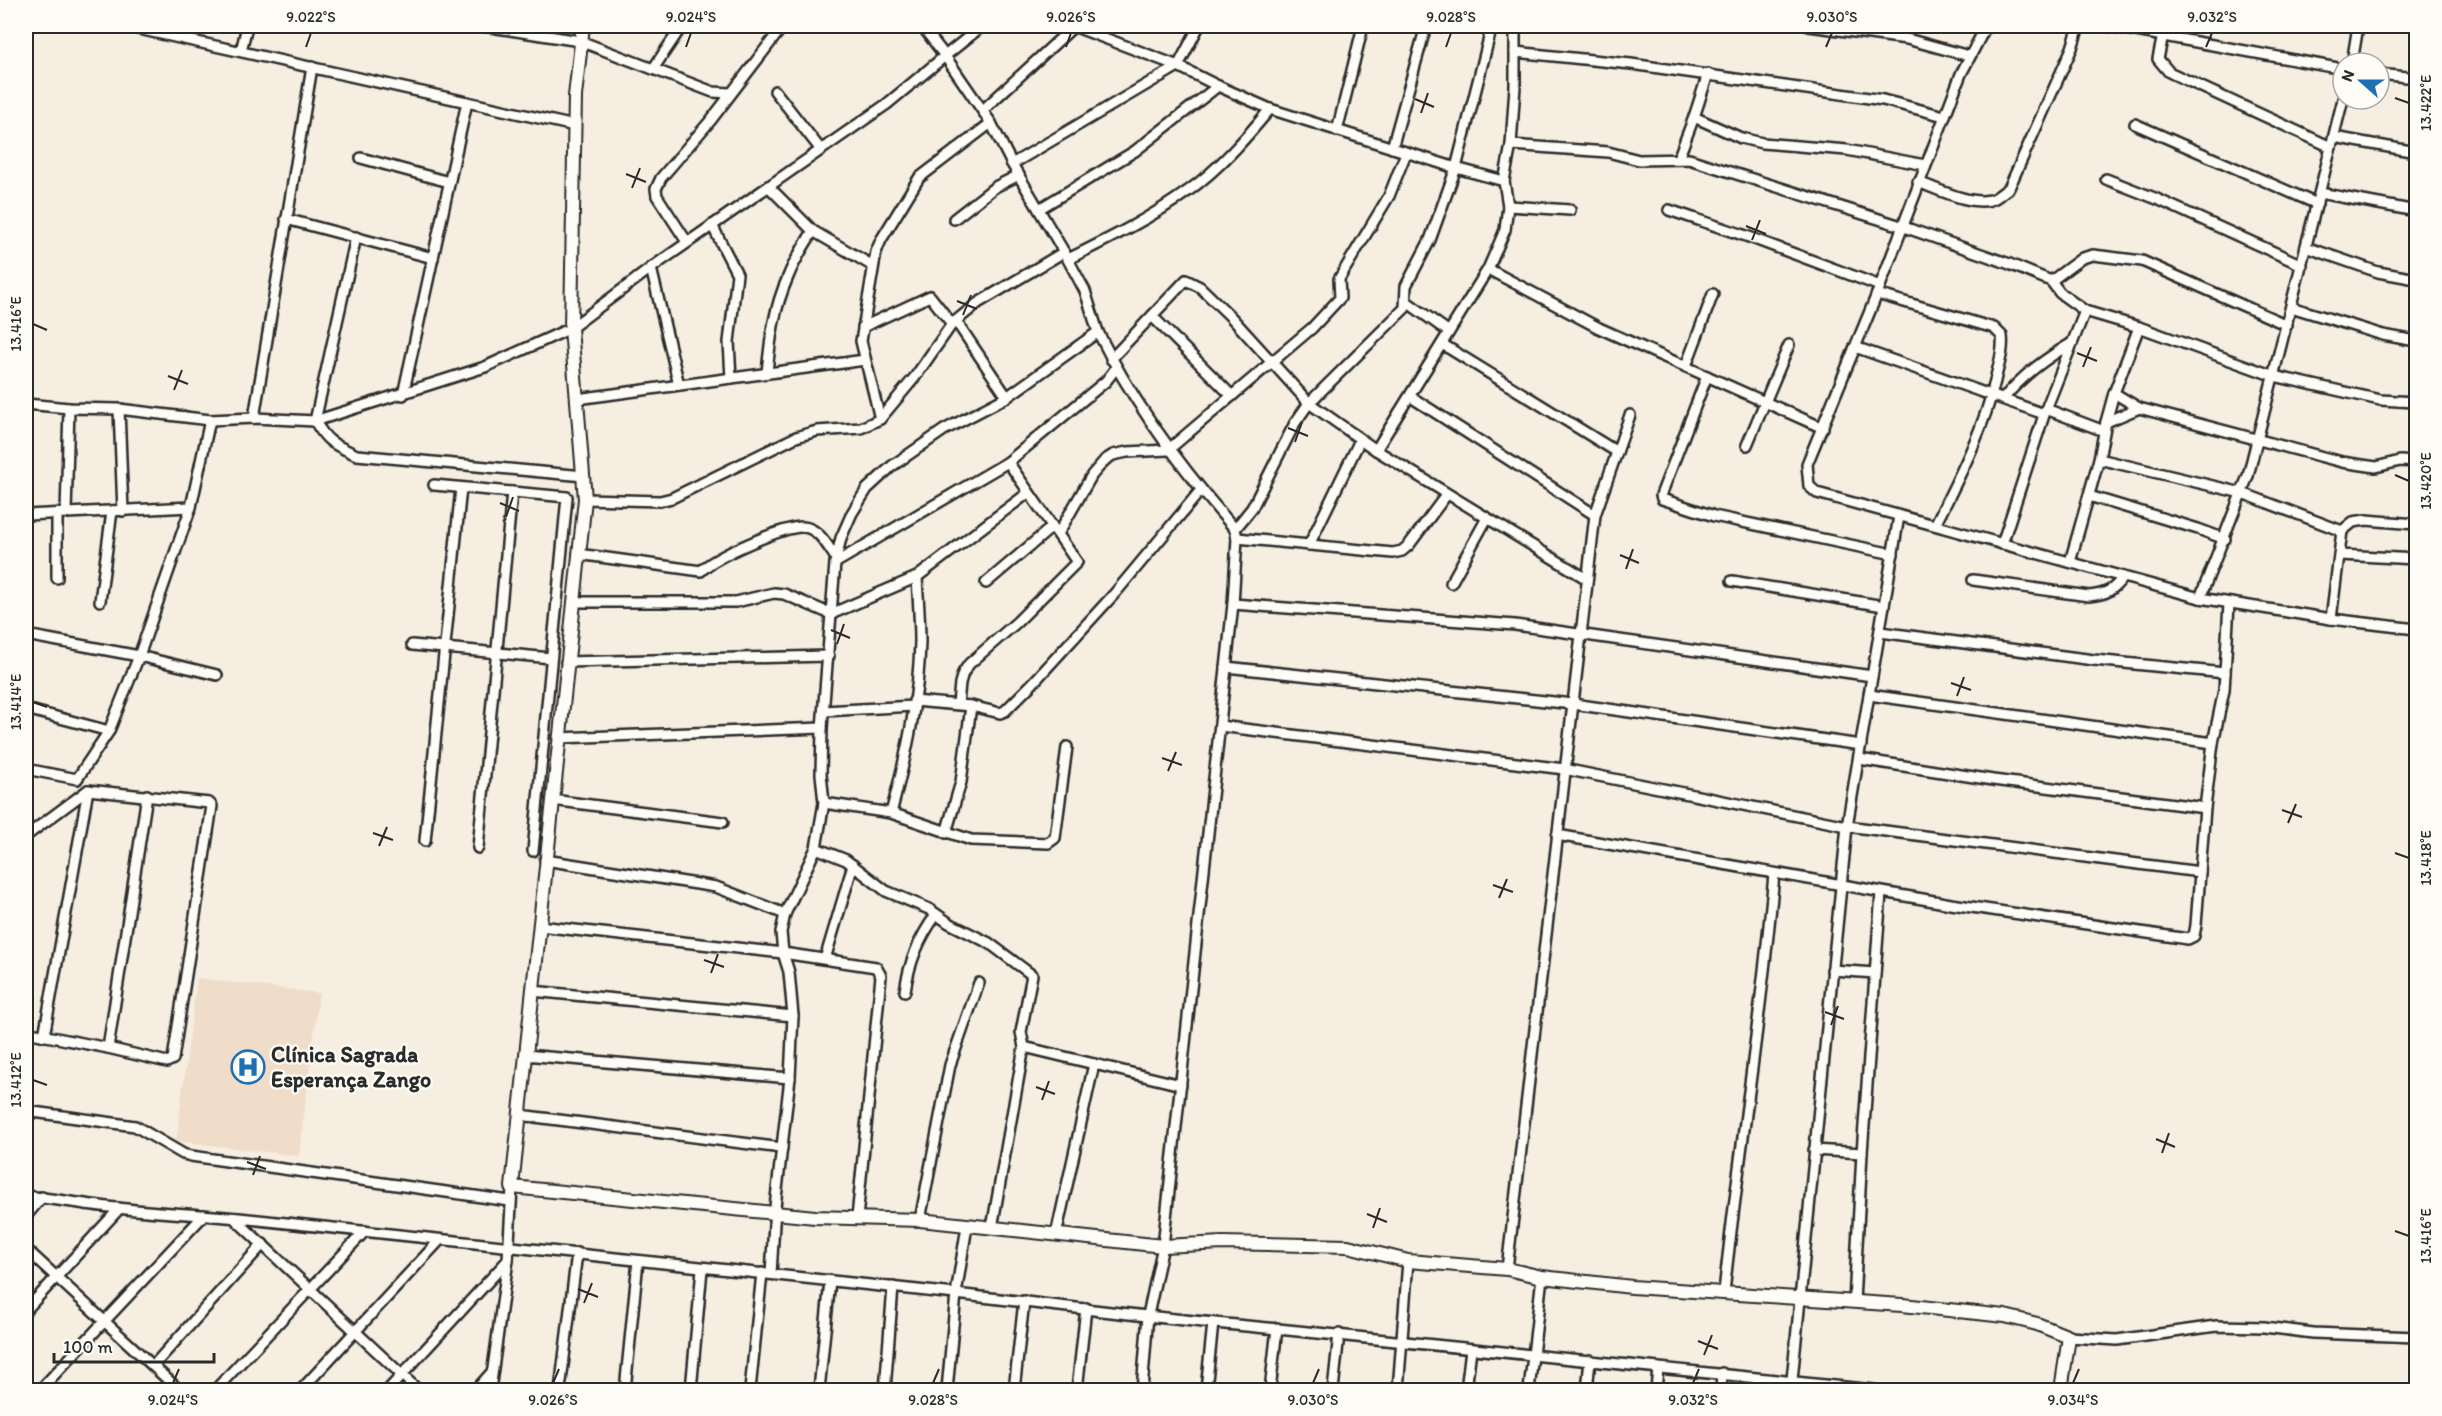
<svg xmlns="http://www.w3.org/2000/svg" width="2442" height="1416" viewBox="0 0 2442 1416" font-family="Itim,sans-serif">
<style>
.built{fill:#f0ddc9}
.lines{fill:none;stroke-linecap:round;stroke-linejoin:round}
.minor-casing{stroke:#2b2b2b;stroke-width:14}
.tertiary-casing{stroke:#2b2b2b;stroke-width:16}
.minor{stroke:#fdfcf7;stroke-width:9}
.tertiary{stroke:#fdfcf7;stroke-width:12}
.ticks{fill:none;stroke:#2b2b2b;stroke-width:2}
.labels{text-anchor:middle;stroke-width:4.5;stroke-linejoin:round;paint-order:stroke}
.poi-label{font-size:22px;font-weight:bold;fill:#2b2b2b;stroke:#fdfcf7;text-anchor:start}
.neatline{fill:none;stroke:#2b2b2b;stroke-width:2}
.ticks-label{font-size:15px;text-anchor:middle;fill:#2b2b2b}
</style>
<rect width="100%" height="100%" fill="#f7eee2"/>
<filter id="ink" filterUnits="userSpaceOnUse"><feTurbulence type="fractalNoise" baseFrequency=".0167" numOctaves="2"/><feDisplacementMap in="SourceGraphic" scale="12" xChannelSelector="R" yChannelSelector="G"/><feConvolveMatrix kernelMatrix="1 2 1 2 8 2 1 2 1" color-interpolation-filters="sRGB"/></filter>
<g filter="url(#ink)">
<polygon class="built" points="197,978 319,993 299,1156 176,1141"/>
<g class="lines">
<defs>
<g id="minor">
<polyline points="125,26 575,126"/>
<polyline points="484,26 580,41 713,92 730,93"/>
<polyline points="922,26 945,56 982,26"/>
<polyline points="1073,26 1178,66 1218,86 1270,109 1456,168 1504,181"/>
<polyline points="1809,26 1907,39 1969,56"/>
<polyline points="1986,26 1961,74 1877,294 1807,464 1809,486 1817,493 2200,598 2331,619 2416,629"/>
<polyline points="2109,26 2343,69"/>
<polyline points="2163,35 2158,59 2169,72 2331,147"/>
<polyline points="241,51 247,26"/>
<polyline points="1515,52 1631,64 1883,100 1944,116"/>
<polyline points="2352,63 2358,26"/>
<polyline points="653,69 682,26"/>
<polyline points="1708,74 1694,117 1741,138 1762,143 1847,150 1925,165"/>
<polyline points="2379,74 2416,78"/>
<polyline points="775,91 821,150"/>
<polyline points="983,110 1074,26"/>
<polyline points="2135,124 2317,204"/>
<polyline points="1337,131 1363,26"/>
<polyline points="2334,137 2416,152"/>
<polyline points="1511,145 1608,152 1639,160 1689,159 1901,226 2007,263 2051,281 2082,258 2093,255 2142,261 2287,325"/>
<polyline points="1392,148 1426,26"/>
<polyline points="361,158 449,182"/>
<polyline points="1678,159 1694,117"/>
<polyline points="1012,164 1178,66 1199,26"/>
<polyline points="2106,179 2157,199 2302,265"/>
<path d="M1918 182C1937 189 1974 207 1993 199 1998 197 2004 191 2009 188L2072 48 2079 26"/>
<polyline points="768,186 813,231 873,266"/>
<polyline points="2320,193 2416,211"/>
<polyline points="1508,206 1570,210"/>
<polyline points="1039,209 1135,151 1218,86"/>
<polyline points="1669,210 1749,237 1880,286"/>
<polyline points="286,219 433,258"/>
<polyline points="954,219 995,187 1019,175"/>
<polyline points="712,225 737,274 729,342 731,378"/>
<path d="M356 237 315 421C327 443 335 445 357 455L584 476"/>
<polyline points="687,242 657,196 656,189 661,178 711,120 783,26"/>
<polyline points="2306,247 2378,272 2416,279"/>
<path d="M1068 259C1109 239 1151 218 1188 191 1219 169 1246 138 1270 109"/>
<polyline points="651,268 679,385"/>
<polyline points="1488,269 1599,328 1823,428"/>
<polyline points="2051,281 2060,293 2085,311 2139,327 2274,376 2380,400 2416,402"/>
<path d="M1877 294 1994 328 2002 336C2004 352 1998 366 1995 381 1983 432 1958 479 1935 525"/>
<polyline points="1407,302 1449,332"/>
<polyline points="2291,307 2383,335 2416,341"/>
<polyline points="1152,316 1232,396"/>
<polyline points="956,321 1007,397"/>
<polyline points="863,327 930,296 952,324"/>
<path d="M1098 332C1134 405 1181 468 1235 529"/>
<polyline points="1442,344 1617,452"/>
<polyline points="1855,347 2044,414"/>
<polyline points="1111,359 1186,280 1200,287 1230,316 1309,403 1376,450 1587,579"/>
<polyline points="1686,366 1713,294"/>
<path d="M767 373C770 340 774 308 788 277 794 261 804 246 813 231"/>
<polyline points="1707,376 1661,495 1662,499 1714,516 1893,554"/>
<polyline points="2114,393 2139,408 2342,462 2376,467 2400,461 2416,462"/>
<polyline points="403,395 467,102"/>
<polyline points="1411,397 1595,515"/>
<polyline points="577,399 865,360"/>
<path d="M2003 399C2023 375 2045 359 2072 343"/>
<polyline points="26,404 69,408 119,409 210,420 254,418 315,421 485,367 571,328 651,268 887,104 945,56 991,123 1012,164 1064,252 1085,291 1098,332 1007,397 944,430 892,466 867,489 852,513 841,538 835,563 822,728 821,774 824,803 816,848 785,914 781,932 783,953 789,972 793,1016 790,1078 775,1207 771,1274"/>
<polyline points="2139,408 2106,422 2099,459 2242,493 2342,531"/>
<polyline points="119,409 123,511"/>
<polyline points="2046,409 2104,431"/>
<polyline points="254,418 312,67"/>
<polyline points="880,419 861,341 876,252 881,240 919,178 991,123"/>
<polyline points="2106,422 2114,393 2139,327"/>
<polyline points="1747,445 1789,345"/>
<polyline points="1376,450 1488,269 1505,230 1508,206 1504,181 1511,145 1515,86 1515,26"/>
<polyline points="434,485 567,497 533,851"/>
<polyline points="2089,496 2198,529 2225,539"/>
<polyline points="585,499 660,501 672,498 796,437 817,431 861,428 880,419 915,377 952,324 978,303 1064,252"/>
<polyline points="66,513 69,408"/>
<polyline points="26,515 191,507"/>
<polyline points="1058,534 1092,475 1105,460 1113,455 1127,452 1168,450 1312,328 1340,298 1339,279 1389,196 1406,153"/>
<polyline points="1237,538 1393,553 1402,551 1409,545 1447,494"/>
<polyline points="2002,544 2046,409 2085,311"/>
<polyline points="1309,545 1360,440"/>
<path d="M578 554 701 571C714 557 784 526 803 527 819 528 828 547 836 558"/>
<polyline points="2340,555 2416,559"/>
<polyline points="2070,562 2099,459"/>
<polyline points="835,563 1008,462 1106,381 1116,368"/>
<polyline points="57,578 57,514"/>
<path d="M1973 580 2089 596C2106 594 2113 591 2123 577"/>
<polyline points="1732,581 1884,606"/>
<polyline points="986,583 1052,527"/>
<polyline points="1451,583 1487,518"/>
<polyline points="2200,598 2248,476 2343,99"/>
<polyline points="100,601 112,511"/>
<polyline points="573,602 736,602 774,593 784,594 831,614 917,577 1028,493"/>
<polyline points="1233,604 1515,625 1872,676"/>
<polyline points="2331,619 2342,531 2353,522 2366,520 2416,524"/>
<polyline points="1880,632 2094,660 2225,673"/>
<polyline points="26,635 139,656 217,675"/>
<polyline points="412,645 551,658"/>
<polyline points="566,662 829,656"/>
<polyline points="1226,667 1573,704 1861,745"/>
<polyline points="1869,695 2213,743"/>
<polyline points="914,701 971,706 1000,713 1005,711 1033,683 1116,592 1201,490"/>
<polyline points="958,704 960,683 963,673 969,664 1017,622 1077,562 1008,462"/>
<polyline points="26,709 109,731 139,656 191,507 210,420"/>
<polyline points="824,711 914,706"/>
<polyline points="1220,726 1564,769 1847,826 2200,872"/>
<polyline points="558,738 822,728"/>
<polyline points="1859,759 1993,780 2205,808"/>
<polyline points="26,769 77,779 109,731"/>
<polyline points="552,800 723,822"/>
<polyline points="824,803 891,813 971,840 1048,843 1055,838 1067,747"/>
<path d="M891 813C906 757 919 700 920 641 920 620 918 598 917 577"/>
<polyline points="946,833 961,782 971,706"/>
<polyline points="1557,835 1951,904 2188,939 2194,936 2196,925 2205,808 2213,743 2224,690 2229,604"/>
<polyline points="26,836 88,790 209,803 212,806 173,1059 167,1062 108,1048 26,1032"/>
<polyline points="425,841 461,488"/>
<polyline points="478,848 512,492"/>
<polyline points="816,848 846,860 886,891 929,909 949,923 989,943 1032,975 1021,1032 1024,1047 992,1228"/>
<polyline points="545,860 716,887 785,914"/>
<polyline points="539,926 783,953 876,967 881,976 857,1218"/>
<polyline points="825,959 853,865"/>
<polyline points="1832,970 1875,973"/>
<polyline points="532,991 793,1016"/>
<path d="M905 991C909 962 919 938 936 915"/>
<polyline points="44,1036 88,790"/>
<polyline points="1024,1047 1181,1085"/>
<polyline points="108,1048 147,795"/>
<polyline points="525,1055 790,1078"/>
<polyline points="26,1111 135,1126 183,1154 191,1156 510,1201"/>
<polyline points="519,1115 782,1148"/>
<polyline points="1814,1150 1862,1153"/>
<path d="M26 1196C56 1199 87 1205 118 1208 158 1213 199 1214 239 1218 468 1242 697 1266 927 1291 1023 1301 1119 1314 1215 1323 1435 1344 1655 1366 1874 1390"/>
<polyline points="26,1216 42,1197"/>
<polyline points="234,1218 418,1390"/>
<polyline points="920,1220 950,1065 979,983"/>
<polyline points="1056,1235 1094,1064"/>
<polyline points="26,1249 179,1390"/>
<polyline points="1507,1269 1595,515 1630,415"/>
<path d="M1724 1292C1739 1152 1762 1014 1774 874"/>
<polyline points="1854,1302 1862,1153 1881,893"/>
<polyline points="26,1310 119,1209"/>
<polyline points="2069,1337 2117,1340 2216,1326 2264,1327 2313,1333 2416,1337"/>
<polyline points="153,1366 263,1244"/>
<polyline points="40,1390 204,1215"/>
<polyline points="215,1390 365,1231"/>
<polyline points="301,1390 439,1241"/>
<polyline points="388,1390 508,1260"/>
<polyline points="476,1390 492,1372"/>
<polyline points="490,1390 508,1260 512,1187"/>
<polyline points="560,1390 577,1253"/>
<polyline points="625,1390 638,1261"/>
<polyline points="691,1390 702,1269"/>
<polyline points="750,1390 762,1273"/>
<polyline points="819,1390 830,1281"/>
<polyline points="885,1390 893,1287"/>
<polyline points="947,1390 956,1294 967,1226"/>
<polyline points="1014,1390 1024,1301"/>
<polyline points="1077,1390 1086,1308"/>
<polyline points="1142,1390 1148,1315 1163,1246 1233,604 1237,538 1235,529 1252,508 1295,423 1309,403 1405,308 1406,286 1430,240 1456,168 1492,26"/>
<polyline points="1206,1390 1213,1323"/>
<polyline points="1270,1390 1277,1328"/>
<polyline points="1333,1390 1339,1334"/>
<polyline points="1398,1390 1408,1261"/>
<polyline points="1466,1390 1471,1349"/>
<polyline points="1529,1390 1542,1277"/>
<polyline points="1587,1390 1590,1360"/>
<polyline points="1656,1390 1658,1368"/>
<polyline points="1721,1390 1722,1373"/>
<polyline points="1791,1390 1847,826 1899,516"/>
</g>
<polyline id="tertiary" points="583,26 575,96 571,328 585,499 512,1187 815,1217 920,1220 1163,1246 1223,1243 1348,1246 1408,1261 1507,1269 1542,1277 1632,1287 1902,1305 2005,1316 2037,1324 2069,1337 2061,1390"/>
</defs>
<use href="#minor" class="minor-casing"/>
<use href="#tertiary" class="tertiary-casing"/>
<use href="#minor" class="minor"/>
<use href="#tertiary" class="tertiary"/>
</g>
</g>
<path class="ticks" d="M306 47 311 33M686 47 691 33M1066 47 1071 33M1446 47 1451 33M1826 47 1832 33M2206 47 2212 33M2395 98 2409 103M1415 99 1434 107M1421 113 1428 93M626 174 646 182M632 188 640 168M1746 226 1766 234M1752 240 1760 220M957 301 977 309M963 315 971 295M33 324 47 330M2077 353 2097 361M2083 367 2091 347M168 376 188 384M174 390 182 370M1288 428 1308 436M1295 442 1302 422M2395 475 2409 481M500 503 519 511M506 517 513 497M1620 555 1639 563M1626 569 1633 549M831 630 850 638M837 644 844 624M1951 683 1971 690M1957 696 1964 677M33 702 47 707M1162 758 1182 765M1168 771 1176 752M2282 810 2302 817M2288 823 2296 804M373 833 393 840M379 846 387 827M2395 853 2409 858M1493 885 1513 892M1499 898 1507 879M704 960 724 967M711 973 718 954M1825 1012 1844 1019M1831 1025 1838 1006M33 1080 47 1085M1036 1087 1055 1094M1042 1100 1049 1081M2156 1139 2175 1147M2162 1153 2169 1133M247 1162 266 1169M253 1175 260 1156M1367 1214 1387 1222M1373 1228 1380 1208M2395 1231 2409 1236M578 1289 598 1297M584 1303 592 1283M1698 1341 1718 1349M1704 1355 1712 1335M173 1383 179 1369M553 1383 559 1369M933 1383 939 1369M1313 1383 1319 1369M1693 1383 1699 1369M2073 1383 2079 1369"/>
<defs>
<symbol id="hospital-ring" viewBox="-11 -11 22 22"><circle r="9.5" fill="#fdfcf7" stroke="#1f6fb2" stroke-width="1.5"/><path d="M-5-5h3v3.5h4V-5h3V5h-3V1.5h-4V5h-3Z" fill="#1f6fb2"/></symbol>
</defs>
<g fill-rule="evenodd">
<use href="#hospital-ring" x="229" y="1048" width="38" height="38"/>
</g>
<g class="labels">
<g class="poi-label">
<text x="271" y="1062">Clínica Sagrada<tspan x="271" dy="25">Esperança Zango</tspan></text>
</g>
</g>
<rect width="2442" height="1416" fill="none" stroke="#fdfcf7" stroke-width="66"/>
<g transform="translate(2361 81) rotate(291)"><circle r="28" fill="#fdfcf7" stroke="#a9a8a5" stroke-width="1.5"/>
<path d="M0-4.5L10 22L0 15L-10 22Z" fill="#1f6fb2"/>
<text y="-9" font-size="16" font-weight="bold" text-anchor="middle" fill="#2b2b2b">N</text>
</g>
<path d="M54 1353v9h160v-9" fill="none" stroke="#2b2b2b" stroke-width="3"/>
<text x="63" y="1353" font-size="18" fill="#2b2b2b" stroke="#fdfcf7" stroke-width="4.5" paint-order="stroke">100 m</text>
<rect x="33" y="33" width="2376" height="1350" class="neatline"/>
<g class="ticks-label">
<text x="311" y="22">9.022°S</text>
<text x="691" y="22">9.024°S</text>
<text x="1071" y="22">9.026°S</text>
<text x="1451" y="22">9.028°S</text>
<text x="1832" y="22">9.030°S</text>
<text x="2212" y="22">9.032°S</text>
<text transform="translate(2426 103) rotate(-90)" y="5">13.422°E</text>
<text transform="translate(16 324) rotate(-90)" y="5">13.416°E</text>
<text transform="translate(2426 481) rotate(-90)" y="5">13.420°E</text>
<text transform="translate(16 702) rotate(-90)" y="5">13.414°E</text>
<text transform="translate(2426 858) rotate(-90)" y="5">13.418°E</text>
<text transform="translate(16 1080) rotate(-90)" y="5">13.412°E</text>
<text transform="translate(2426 1236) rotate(-90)" y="5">13.416°E</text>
<text x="173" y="1405">9.024°S</text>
<text x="553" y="1405">9.026°S</text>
<text x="933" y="1405">9.028°S</text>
<text x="1313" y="1405">9.030°S</text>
<text x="1693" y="1405">9.032°S</text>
<text x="2073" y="1405">9.034°S</text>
</g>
</svg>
